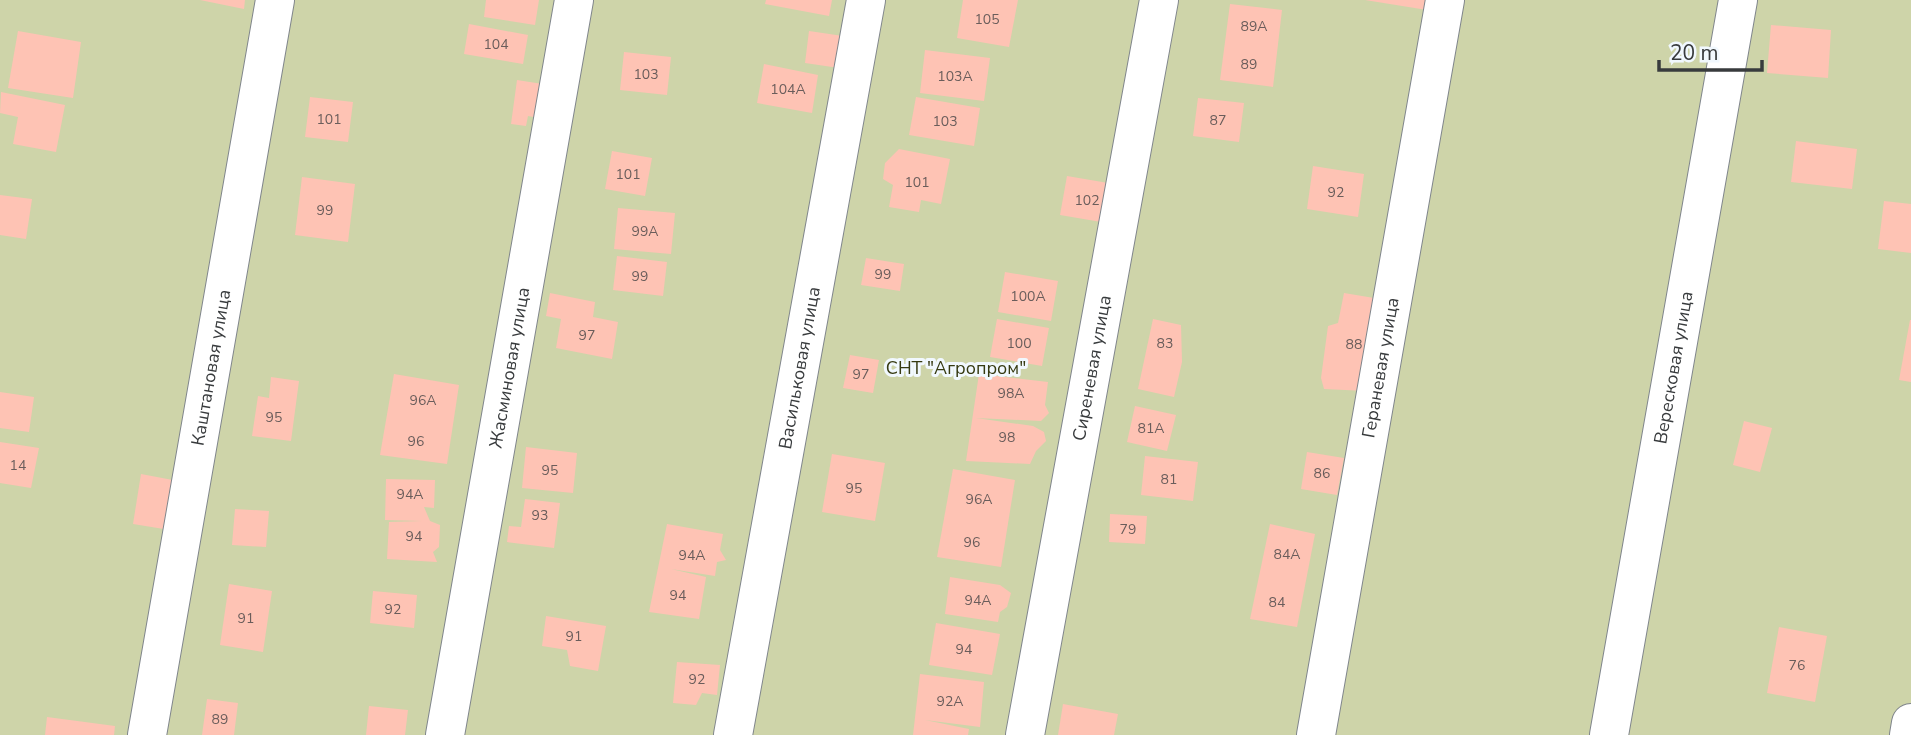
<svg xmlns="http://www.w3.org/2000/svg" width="1911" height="735" viewBox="0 0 1911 735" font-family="'Nunito Sans',sans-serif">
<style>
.green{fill:#ced4a9}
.building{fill:#fec3b4}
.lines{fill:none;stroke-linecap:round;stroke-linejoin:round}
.minor-casing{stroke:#80868c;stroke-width:40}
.minor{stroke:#fff;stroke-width:38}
.labels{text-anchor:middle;stroke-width:6;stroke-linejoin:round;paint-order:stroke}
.number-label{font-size:14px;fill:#6a5d5b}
.street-label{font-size:18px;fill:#383b3d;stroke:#f1f8fe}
.park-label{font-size:18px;fill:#363a11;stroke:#f1f8fe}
</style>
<rect width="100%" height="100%" fill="#f1f8fe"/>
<rect class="green" x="0" y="0" width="1911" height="735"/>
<g class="building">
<polygon points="200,0 245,0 244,9"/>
<polygon points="486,0 539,0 535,25 484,17"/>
<polygon points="766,0 832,0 829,16 765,4"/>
<polygon points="963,0 1018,0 1009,47 957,38"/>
<polygon points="1365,0 1429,0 1427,10"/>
<polygon points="1230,4 1282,10 1273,87 1220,80"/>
<polygon points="469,24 528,35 523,64 464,54"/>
<polygon points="1771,25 1831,30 1828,78 1767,73"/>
<polygon points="18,31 81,42 73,98 8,88"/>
<polygon points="809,31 843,36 839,68 805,63"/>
<polygon points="925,50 990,58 984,101 920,93"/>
<polygon points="624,52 671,57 667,95 620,90"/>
<polygon points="764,64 818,75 812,113 757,103"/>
<polygon points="517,80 549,85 544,119 528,116 526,126 511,124"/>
<polygon points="1,92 65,105 56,152 13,144 18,117 0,113"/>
<polygon points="310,97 353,102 348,142 305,137"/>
<polygon points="916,97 980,108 974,146 909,135"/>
<polygon points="1198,98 1244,103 1239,142 1193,136"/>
<polygon points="1796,141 1857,149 1852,189 1791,182"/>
<polygon points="899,149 950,159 941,204 921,200 919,212 889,207 893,185 883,179 885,163"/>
<polygon points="612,151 652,158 645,196 605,189"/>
<polygon points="1313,166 1364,174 1358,217 1307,209"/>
<polygon points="1067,176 1114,184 1107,223 1060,215"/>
<polygon points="302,177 355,184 348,242 295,235"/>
<polygon points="0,195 32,199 26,239 0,235"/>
<polygon points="1884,201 1911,204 1911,253 1878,249"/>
<polygon points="618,208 675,213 671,254 614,249"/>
<polygon points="617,256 667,262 663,296 613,290"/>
<polygon points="866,258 904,264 900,291 861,285"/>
<polygon points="1005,272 1058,281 1051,321 998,312"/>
<polygon points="550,293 595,302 593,317 618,322 612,359 556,348 561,319 546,316"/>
<polygon points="1344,293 1386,300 1366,391 1324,389 1321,378 1328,326 1338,323"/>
<polygon points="997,319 1049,328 1042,366 990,357"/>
<polygon points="1153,319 1181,325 1182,362 1174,397 1138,389"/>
<polygon points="1910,320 1911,320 1911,382 1899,380"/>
<polygon points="850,355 879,360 873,393 843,388"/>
<polygon points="394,374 459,385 447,464 380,455"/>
<polygon points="979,374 1048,382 1045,405 1049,413 1041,421 976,418 1033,426 1044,432 1046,441 1036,451 1030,464 966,461"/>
<polygon points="271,377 299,381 291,441 252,436 258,396 269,398"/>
<polygon points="0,392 34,397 29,432 0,428"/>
<polygon points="1135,406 1176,415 1167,451 1127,442"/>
<polygon points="1744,421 1772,428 1760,472 1733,465"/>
<polygon points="0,442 39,448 31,488 0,483"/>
<polygon points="526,447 577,453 573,493 522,488"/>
<polygon points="1307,452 1344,458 1337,495 1301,489"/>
<polygon points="832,454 885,463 875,521 822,512"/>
<polygon points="1145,456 1198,462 1193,501 1141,495"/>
<polygon points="953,469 1015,480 1001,567 937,557"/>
<polygon points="141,474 178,481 170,530 133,524"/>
<polygon points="386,479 435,480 434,508 424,507 430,521 440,525 439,547 433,552 437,562 387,559 389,522 422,521 385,520"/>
<polygon points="525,499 560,503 554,548 507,542 509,526 521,527"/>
<polygon points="235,509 269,511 266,547 232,545"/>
<polygon points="1110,514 1147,516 1145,544 1109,542"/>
<polygon points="667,524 723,534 720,550 726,560 717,562 715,576 671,569 706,577 699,619 649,612"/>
<polygon points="1270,524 1315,534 1297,627 1250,619"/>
<polygon points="950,577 1000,585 1011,593 1007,607 1000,612 998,622 945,614"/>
<polygon points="229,584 272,591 263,652 220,645"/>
<polygon points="373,591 417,595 414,628 370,623"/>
<polygon points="546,616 606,626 598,671 570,666 567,650 542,646"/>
<polygon points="936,623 1000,634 992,675 929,665"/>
<polygon points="1779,627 1827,636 1815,702 1767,693"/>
<polygon points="677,662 720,665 717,695 702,693 696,705 673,703"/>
<polygon points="920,674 984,682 980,727 925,720 969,729 968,735 913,735"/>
<polygon points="207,699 238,703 234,735 202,735"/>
<polygon points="1063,704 1118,714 1114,735 1058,735"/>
<polygon points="369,706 408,710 405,735 366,735"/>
<polygon points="47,717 115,726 114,735 45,735"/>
</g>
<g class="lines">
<defs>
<g id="minor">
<path id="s1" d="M147 735 275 0"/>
<path id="s2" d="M445 735 574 0"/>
<path id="s3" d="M733 735 866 0"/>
<path id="s4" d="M1025 735 1159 0"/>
<path id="s5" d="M1316 735 1445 0"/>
<path id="s6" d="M1609 735 1738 0"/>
<polyline points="1909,735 1911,723"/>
</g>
</defs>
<use href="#minor" class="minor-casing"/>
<use href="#minor" class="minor"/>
</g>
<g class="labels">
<g class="number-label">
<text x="987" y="24">105</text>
<text x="1254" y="31">89А</text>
<text x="496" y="49">104</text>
<text x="1249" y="69">89</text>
<text x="646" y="79">103</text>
<text x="955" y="81">103А</text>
<text x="788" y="94">104А</text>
<text x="329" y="124">101</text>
<text x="1218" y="125">87</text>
<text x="945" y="126">103</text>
<text x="628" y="179">101</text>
<text x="917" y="187">101</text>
<text x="1336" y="197">92</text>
<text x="1087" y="205">102</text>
<text x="325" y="215">99</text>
<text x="645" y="236">99А</text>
<text x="883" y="279">99</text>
<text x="640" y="281">99</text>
<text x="1028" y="301">100А</text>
<text x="587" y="340">97</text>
<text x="1019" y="348">100</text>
<text x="1165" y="348">83</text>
<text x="1354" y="349">88</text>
<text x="861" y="379">97</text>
<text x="1011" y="398">98А</text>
<text x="423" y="405">96А</text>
<text x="274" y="422">95</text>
<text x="1151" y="433">81А</text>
<text x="1007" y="442">98</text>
<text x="416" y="446">96</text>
<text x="18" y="470">14</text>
<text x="550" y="475">95</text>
<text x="1322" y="478">86</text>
<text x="1169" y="484">81</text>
<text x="854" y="493">95</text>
<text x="410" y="499">94А</text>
<text x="979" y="504">96А</text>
<text x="540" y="520">93</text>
<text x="1128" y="534">79</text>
<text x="414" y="541">94</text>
<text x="972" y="547">96</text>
<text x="1287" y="559">84А</text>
<text x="692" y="560">94А</text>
<text x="678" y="600">94</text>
<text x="978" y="605">94А</text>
<text x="1277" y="607">84</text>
<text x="393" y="614">92</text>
<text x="246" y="623">91</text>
<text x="574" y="641">91</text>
<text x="964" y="654">94</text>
<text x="1797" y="670">76</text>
<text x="697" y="684">92</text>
<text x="950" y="706">92А</text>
<text x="220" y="724">89</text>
</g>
<g class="street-label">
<text dy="6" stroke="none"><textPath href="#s1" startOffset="373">Каштановая улица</textPath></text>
<text dy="6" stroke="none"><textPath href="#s3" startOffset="373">Васильковая улица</textPath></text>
<text dy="6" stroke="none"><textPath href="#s4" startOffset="373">Сиреневая улица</textPath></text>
<text dy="6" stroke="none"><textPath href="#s2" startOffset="373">Жасминовая улица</textPath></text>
<text dy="6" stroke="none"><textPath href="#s5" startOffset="373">Гераневая улица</textPath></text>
<text dy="6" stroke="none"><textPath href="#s6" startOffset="373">Вересковая улица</textPath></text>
</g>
<g class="park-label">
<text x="956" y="374">СНТ "Агропром"</text>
</g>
</g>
<path d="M1659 60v10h103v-10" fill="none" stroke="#383b3d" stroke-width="3.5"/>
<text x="1670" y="60" font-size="21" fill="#383b3d" stroke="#f1f8fe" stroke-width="5" paint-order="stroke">20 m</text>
</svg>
